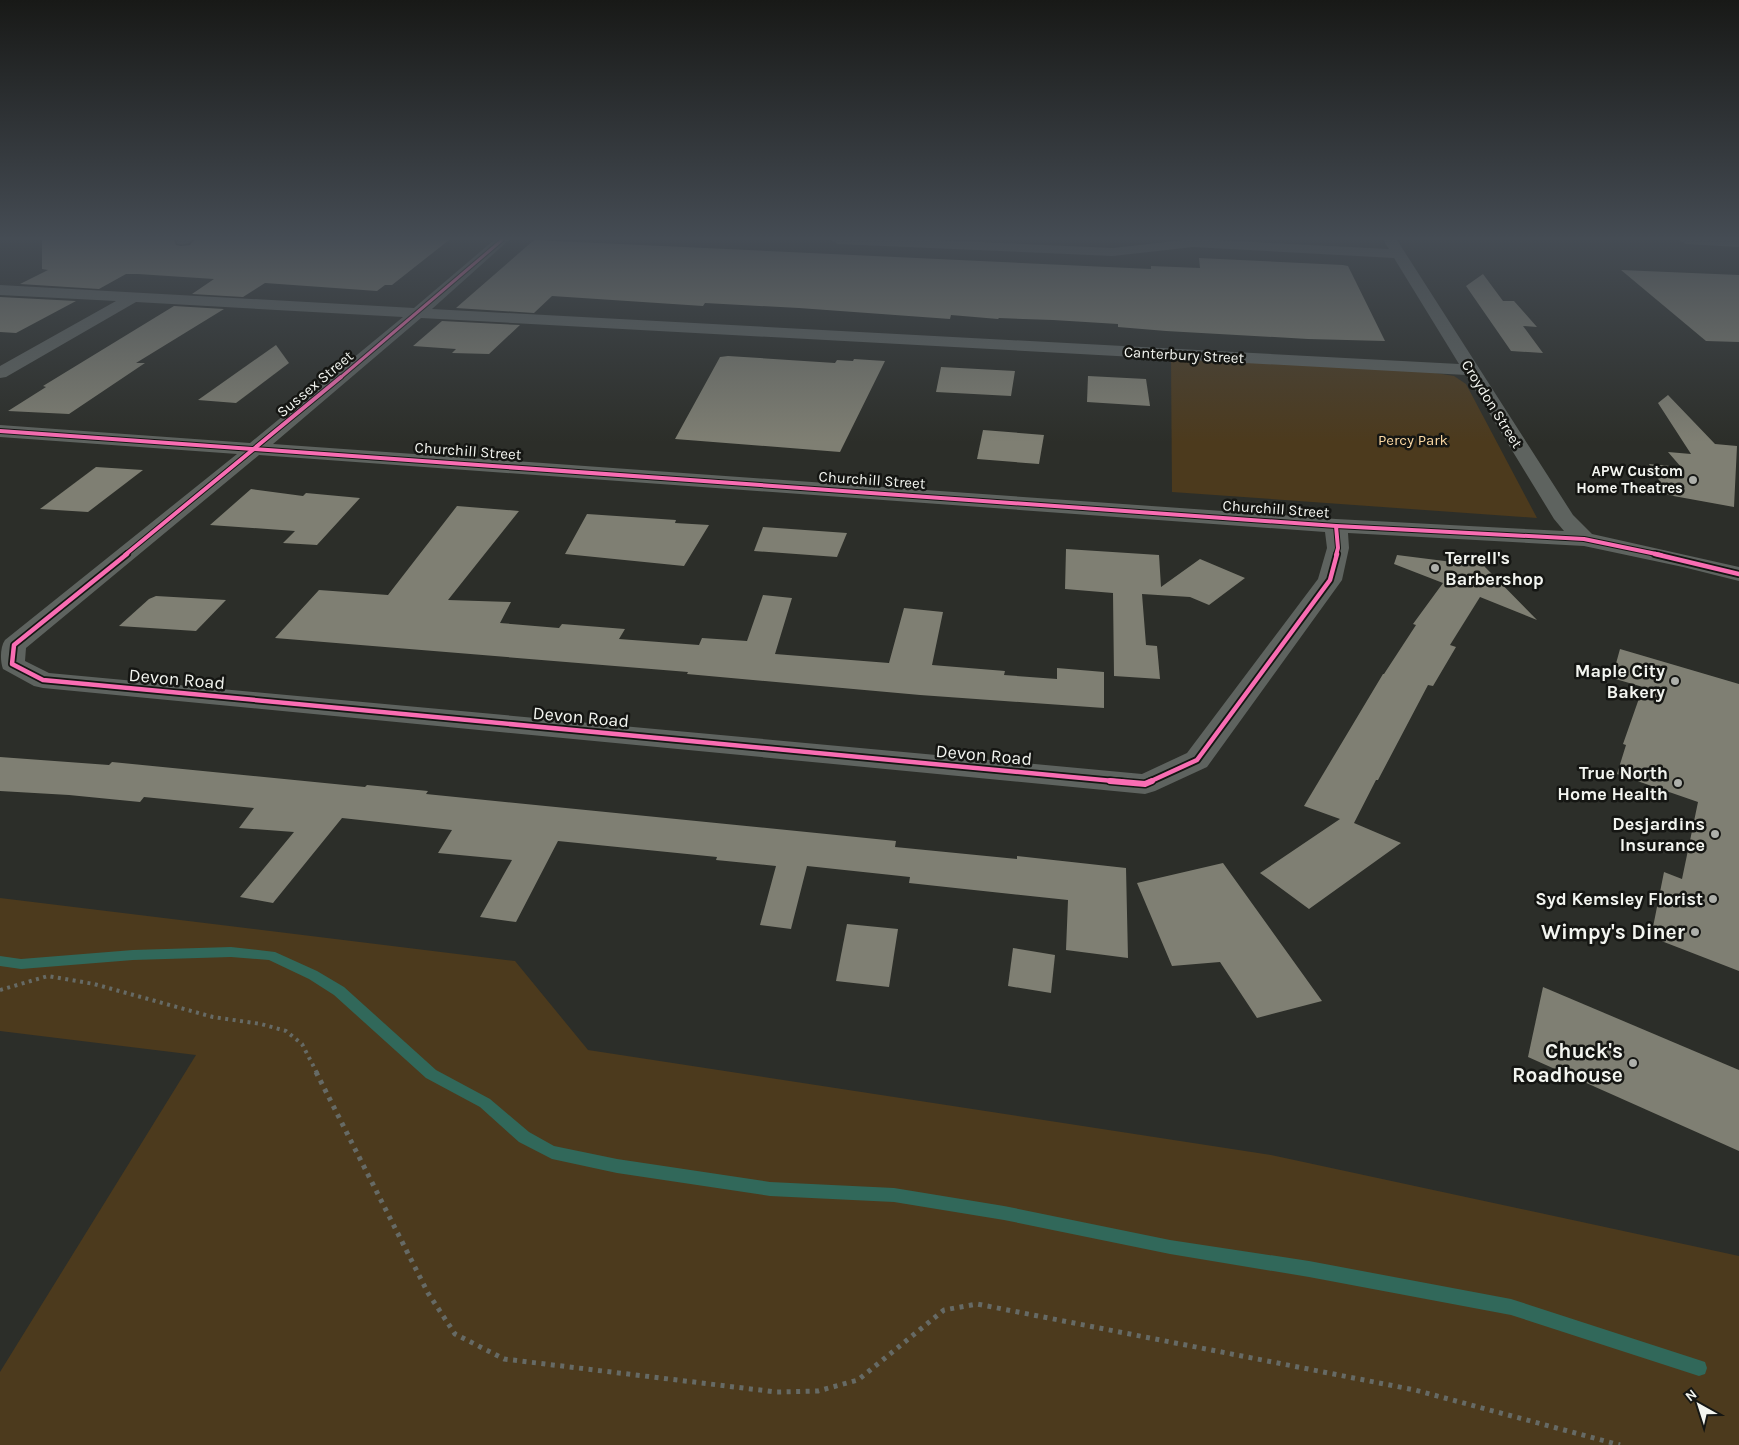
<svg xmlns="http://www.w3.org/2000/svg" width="1739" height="1445" viewBox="0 0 1739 1445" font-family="Karla,sans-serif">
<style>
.green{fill:#4c3a1d}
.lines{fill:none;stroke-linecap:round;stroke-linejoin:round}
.stream{fill:#31685a;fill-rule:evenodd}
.building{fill:#7f7f73}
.path-far1{stroke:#666a65;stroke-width:4;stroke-dasharray:3 4.5;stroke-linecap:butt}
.path{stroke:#666a65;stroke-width:5;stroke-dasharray:4 5.5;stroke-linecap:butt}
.minor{fill:#5e635f;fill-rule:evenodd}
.cycleway-far3-casing{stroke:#151613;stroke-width:5}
.cycleway-far2-casing{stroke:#151613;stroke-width:6}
.cycleway-far1-casing{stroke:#151613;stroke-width:8}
.cycleway-casing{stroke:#151613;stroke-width:9}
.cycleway-far3{stroke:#f96db3;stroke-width:3}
.cycleway-far2{stroke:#f96db3;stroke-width:4}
.cycleway-far1{stroke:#f96db3;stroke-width:4.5}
.cycleway{stroke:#f96db3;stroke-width:6}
.poi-dot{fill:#adafaa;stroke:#151613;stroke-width:2}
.labels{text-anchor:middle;stroke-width:5;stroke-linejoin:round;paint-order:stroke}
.far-street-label{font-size:15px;fill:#f3f5f0;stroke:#151613}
.far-park-label{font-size:15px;fill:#fbd8a3;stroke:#151613}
.far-poi-label{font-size:15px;font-weight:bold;fill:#f3f5f0;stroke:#151613;text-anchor:end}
.poi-label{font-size:18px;font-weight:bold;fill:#f3f5f0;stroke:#151613;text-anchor:end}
.street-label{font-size:18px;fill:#f3f5f0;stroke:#151613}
.near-poi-label{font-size:21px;font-weight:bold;fill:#f3f5f0;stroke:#151613;text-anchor:end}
</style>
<rect width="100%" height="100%" fill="#2c2e29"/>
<g class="green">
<polygon points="1171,358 1423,371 1454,376 1466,384 1537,518 1172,492"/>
<polygon points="0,898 515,961 588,1050 1271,1155 1739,1256 1739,1445 0,1445 0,1372 196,1055 0,1031"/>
</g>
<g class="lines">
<polygon class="stream" points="231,947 275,952 317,971 344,987 436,1070 490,1099 529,1132 554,1146 617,1159 770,1182 894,1188 1004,1206 1170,1240 1309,1261 1511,1299 1699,1360 1705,1362 1707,1368 1705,1374 1699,1376 1511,1315 1309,1277 1170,1254 1004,1220 894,1202 770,1196 617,1173 552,1159 519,1142 480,1107 426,1078 334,995 309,979 269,960 231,957 133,960 21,969 0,966 0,956 21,959 133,950"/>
</g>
<g class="building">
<polygon points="42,240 174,240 176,245 181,246 190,245 194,240 449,240 392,285 385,285 377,291 265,283 243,297 192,294 214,279 138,274 126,274 99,289 20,284 48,270 42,269"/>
<polygon points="534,240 1151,269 1151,266 1200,268 1199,258 1343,265 1348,266 1385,341 1308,339 1166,331 1118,327 1118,324 1053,320 999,318 998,319 951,315 950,319 799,308 705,303 703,306 552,296 534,313 456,308"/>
<polygon points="1621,270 1739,275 1739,342 1706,341"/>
<polygon points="1483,274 1503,301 1514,301 1537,327 1523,326 1543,353 1511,351 1466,286"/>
<polygon points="0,297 76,301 16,333 0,332"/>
<polygon points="174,306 224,309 136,363 145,363 69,414 8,411 46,387 43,386"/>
<polygon points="442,321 520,325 489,354 452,353 456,349 413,346"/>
<polygon points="276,345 289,363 236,403 198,400"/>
<polygon points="728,356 835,363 837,360 853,361 854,359 885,361 840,452 675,439 720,357"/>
<polygon points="941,367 1015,371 1011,396 936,392"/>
<polygon points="1088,376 1146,379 1150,406 1087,402"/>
<polygon points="1668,395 1715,444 1737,446 1734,507 1668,495 1649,464 1681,467 1668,452 1691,454 1658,403"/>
<polygon points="983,430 1044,435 1039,464 977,459"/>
<polygon points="96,467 143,470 88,512 40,509"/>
<polygon points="251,489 303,496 306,493 360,498 317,545 283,543 295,531 210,525"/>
<polygon points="457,506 519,511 448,600 511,602 500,623 559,628 562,624 625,629 619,639 699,645 702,638 747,641 763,595 792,598 775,654 889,663 904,608 943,612 932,665 1005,671 1004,675 1057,679 1057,668 1104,672 1104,708 920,695 687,674 688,672 275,638 319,590 388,595"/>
<polygon points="587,514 676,520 675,523 709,525 684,566 565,554"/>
<polygon points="763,527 847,533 837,557 754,551"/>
<polygon points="1066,549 1159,555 1161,587 1200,559 1245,578 1209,605 1190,597 1142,594 1146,645 1157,646 1160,679 1114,676 1113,593 1065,589"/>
<polygon points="1397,555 1484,566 1537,620 1480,597 1450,645 1456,647 1433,686 1428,685 1378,780 1376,780 1354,823 1401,843 1309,909 1260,873 1340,819 1304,806 1383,674 1384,674 1416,625 1413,624 1443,583 1394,564"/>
<polygon points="156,596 226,600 196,631 119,626 149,599"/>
<polygon points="1620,649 1739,684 1739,971 1651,937 1664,872 1682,879 1698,802 1617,774 1626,745 1623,744 1643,687 1612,678"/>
<polygon points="0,757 109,765 112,762 365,787 367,785 428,791 426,794 896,841 895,847 1017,859 1017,856 1126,868 1128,958 1066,950 1068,900 909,883 910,877 807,866 791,929 760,925 776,866 716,860 717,857 558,841 516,922 480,917 512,860 438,853 452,830 342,818 273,903 240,897 294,832 239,828 254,808 144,797 140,802 69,795 0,791"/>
<polygon points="1223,863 1322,1001 1257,1018 1220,962 1172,966 1137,883"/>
<polygon points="847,924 898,929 889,987 836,981"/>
<polygon points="1013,948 1055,955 1051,993 1008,986"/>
<polygon points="1543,987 1739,1070 1739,1151 1528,1057"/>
</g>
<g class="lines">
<polyline class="path-far1" points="0,990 48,976 94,984 213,1017 261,1024 286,1031 302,1044 317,1073"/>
<polyline class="path" points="316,1072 428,1293 455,1334 504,1359 776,1392 818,1391 858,1380 944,1310 977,1304 1415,1390 1620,1445"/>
<g class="minor">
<path d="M176 240H192C188 245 183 245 177 244Z"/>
<path d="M494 240H509L432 309 1459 364 1394 258 1193 247 1113 256 838 244 831 240H931L1113 248 1184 240H1213L1389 249 1383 240H1397L1573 515 1592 534 1739 567V581L1683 567 1584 546 1348 533 1349 548 1342 580 1207 767 1155 791 1145 794 43 688 34 686 3 669C0 661 0 647 5 640L237 454 0 437V425L250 443 403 317 136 302 6 377 0 378V366L116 301 0 295V285L414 308ZM421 318 1466 375 1554 519 1564 531 1336 519 273 444ZM259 455 1325 532 1327 548 1318 579 1187 753 1142 774 49 673 25 661 26 648Z"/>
<polygon points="1679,240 1739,240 1739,247 1686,244"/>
</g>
<defs>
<polyline id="cycleway-far3" points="340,378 502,240"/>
<g id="cycleway-far2">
<polyline points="0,431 1336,526 1584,539 1661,555"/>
<polyline points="1336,526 1338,548 1336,555"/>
<polyline points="125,555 341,377"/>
</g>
<g id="cycleway-far1">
<polyline points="127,554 14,645 12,664 43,680 1124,782"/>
<polyline points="1655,554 1739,574"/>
<polyline points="1149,782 1197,760 1330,580 1337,554"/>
</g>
<polyline id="cycleway" points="1110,781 1145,784 1152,781"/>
</defs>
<use href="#cycleway-far3" class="cycleway-far3-casing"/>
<use href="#cycleway-far2" class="cycleway-far2-casing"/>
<use href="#cycleway-far1" class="cycleway-far1-casing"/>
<use href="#cycleway" class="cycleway-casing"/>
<use href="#cycleway-far3" class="cycleway-far3"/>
<use href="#cycleway-far2" class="cycleway-far2"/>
<use href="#cycleway-far1" class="cycleway-far1"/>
<use href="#cycleway" class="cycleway"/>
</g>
<linearGradient id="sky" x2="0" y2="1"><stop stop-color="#181917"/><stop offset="0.54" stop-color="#454c54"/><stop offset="1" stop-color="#454c54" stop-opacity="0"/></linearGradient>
<rect width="1739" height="442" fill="url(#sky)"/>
<g class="poi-dot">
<circle cx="1693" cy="480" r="5"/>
<circle cx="1435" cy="568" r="5"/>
<circle cx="1675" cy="681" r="5"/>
<circle cx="1678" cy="783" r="5"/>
<circle cx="1715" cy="834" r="5"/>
<circle cx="1713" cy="899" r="5"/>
<circle cx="1695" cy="932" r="5"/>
<circle cx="1633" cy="1063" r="5"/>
</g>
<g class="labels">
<g class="far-street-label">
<text transform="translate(1184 355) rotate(3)" y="5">Canterbury Street</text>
<text transform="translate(315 384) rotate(-40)" y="5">Sussex Street</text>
<text transform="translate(1492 404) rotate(58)" y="5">Croydon Street</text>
<text transform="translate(468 451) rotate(4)" y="5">Churchill Street</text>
<text transform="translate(872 480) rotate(4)" y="5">Churchill Street</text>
<text transform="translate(1276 509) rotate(4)" y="5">Churchill Street</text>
</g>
<g class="far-park-label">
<text x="1413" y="445">Percy Park</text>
</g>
<g class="far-poi-label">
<text x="1683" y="476">APW Custom<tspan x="1683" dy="17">Home Theatres</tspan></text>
</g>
<g class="poi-label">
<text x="1445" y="564" text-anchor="start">Terrell's<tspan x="1445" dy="21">Barbershop</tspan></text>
<text x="1665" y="677">Maple City<tspan x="1665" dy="21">Bakery</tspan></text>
<text x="1668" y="779">True North<tspan x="1668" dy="21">Home Health</tspan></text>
<text x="1705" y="830">Desjardins<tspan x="1705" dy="21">Insurance</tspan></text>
<text x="1703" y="905">Syd Kemsley Florist</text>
</g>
<g class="street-label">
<text transform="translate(177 679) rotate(5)" y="6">Devon Road</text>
<text transform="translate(581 717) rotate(5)" y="6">Devon Road</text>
<text transform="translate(984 755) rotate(5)" y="6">Devon Road</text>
</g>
<g class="near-poi-label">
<text x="1685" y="939">Wimpy's Diner</text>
<text x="1623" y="1058">Chuck's<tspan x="1623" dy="24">Roadhouse</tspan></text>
</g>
</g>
<g transform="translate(1699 1405) rotate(321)" stroke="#151613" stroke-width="4" paint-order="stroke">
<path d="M0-4L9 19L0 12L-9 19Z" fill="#f3f5f0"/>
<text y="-8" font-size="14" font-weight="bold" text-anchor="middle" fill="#f3f5f0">N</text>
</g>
</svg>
